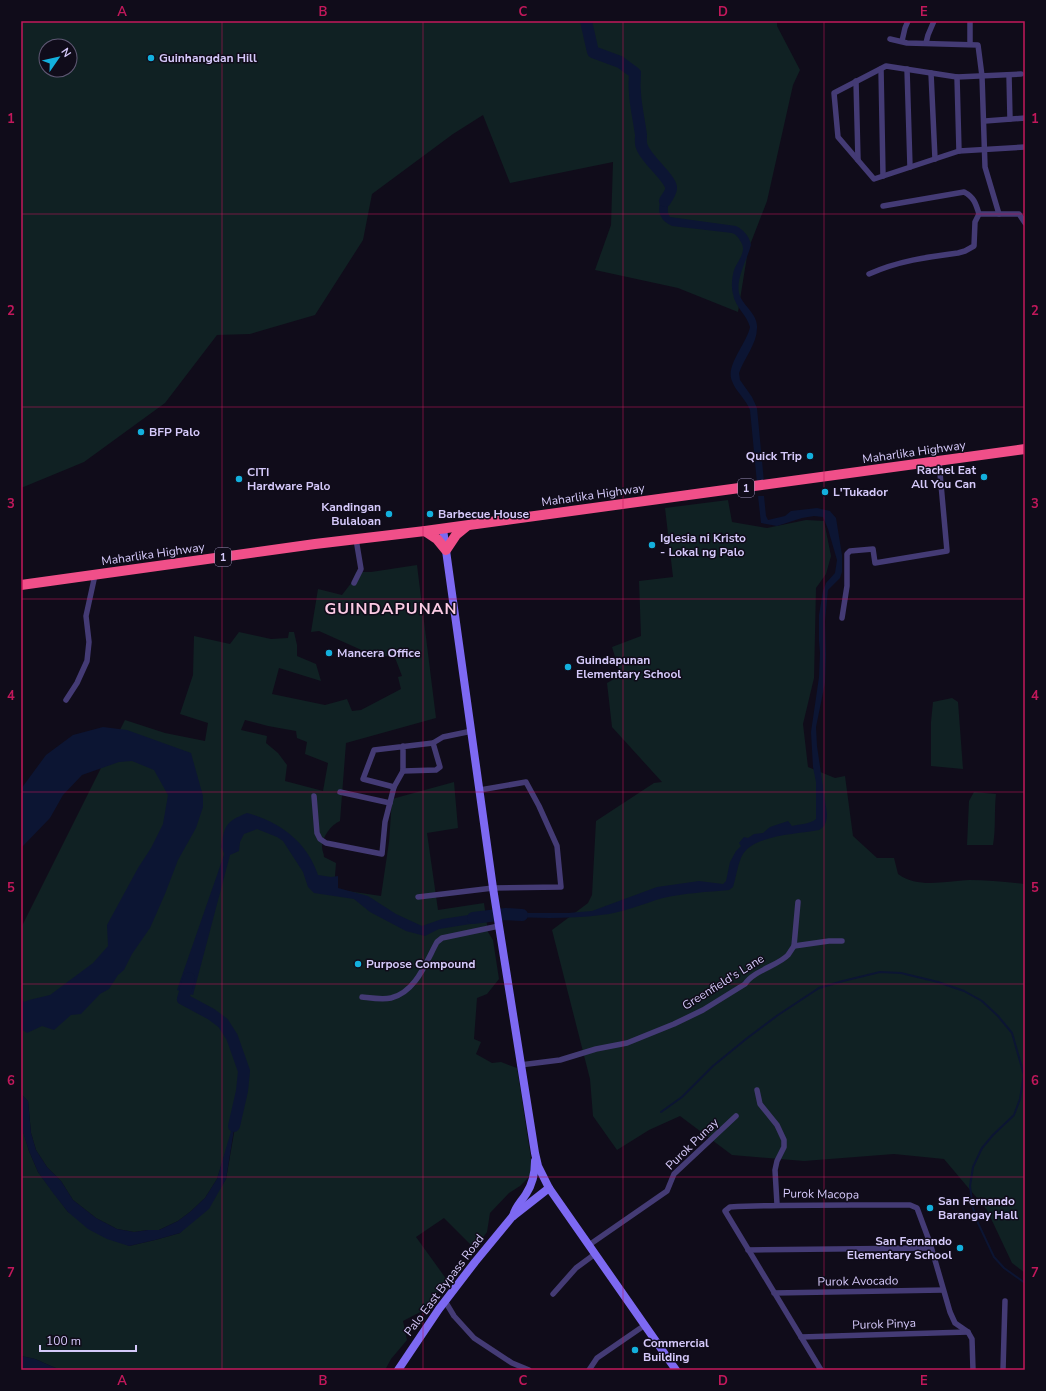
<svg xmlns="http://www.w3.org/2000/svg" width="1046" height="1391" viewBox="0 0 1046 1391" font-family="'Nunito Sans',sans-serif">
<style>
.green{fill:#102123;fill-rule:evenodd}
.water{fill:#0c1533}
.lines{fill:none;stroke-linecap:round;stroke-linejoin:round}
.stream{stroke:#0c1533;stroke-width:2}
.river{stroke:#0c1533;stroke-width:12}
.street{stroke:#443b75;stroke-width:5.5}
.secondary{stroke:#7d69f2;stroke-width:8}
.highway{stroke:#f04f89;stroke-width:10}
.grid{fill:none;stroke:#c2185b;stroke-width:1;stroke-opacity:0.55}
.poi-dot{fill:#13b0dd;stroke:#100c1a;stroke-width:1.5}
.labels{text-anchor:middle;stroke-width:3;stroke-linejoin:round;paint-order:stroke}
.shield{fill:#100c1a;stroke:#9a90b7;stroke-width:1}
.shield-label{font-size:11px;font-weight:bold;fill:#d5c9fa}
.poi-label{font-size:12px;font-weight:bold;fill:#d5c9fa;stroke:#100c1a;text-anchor:start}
.street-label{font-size:12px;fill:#d5c9fa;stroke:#100c1a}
.district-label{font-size:16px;font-weight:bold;letter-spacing:1px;fill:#fbcbe4;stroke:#100c1a}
.neatline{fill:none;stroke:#c2185b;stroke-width:1.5}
.grid-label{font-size:13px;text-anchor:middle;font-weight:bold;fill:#c2185b}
</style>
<rect width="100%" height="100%" fill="#100c1a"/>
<g class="green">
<path d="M21 21H777V26L800 70 793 85 767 201 748 250 738 312 678 288 595 270 611 225 613 162 510 183 483 115 453 134 372 194 363 240 315 315 250 334 217 335 165 403 84 462 21 488ZM46 46H70V70H46Z"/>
<path d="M728 500 732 522 767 528 806 520 824 521 831 556 826 574 816 588 814 678 803 724 808 767 835 778 845 776 853 836 877 858H894L898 874C919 889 945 881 969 880 987 880 1006 882 1025 884V1273L1012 1263 987 1210 944 1159 894 1154 804 1161 732 1155 680 1116 649 1130 617 1150 593 1116 590 1079 552 930 588 903 592 895 596 821 654 783 662 782 612 727 607 683 614 679 620 673 612 647 641 636 639 581 673 577 665 508Z"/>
<path d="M417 565 436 718 346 743 340 821C331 825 322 837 322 847 322 850 324 854 324 857L336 863 334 889 381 896 389 842 392 799 454 782 458 828 427 833 438 910 484 903 488 932 493 940 499 979 487 994 477 998 474 1039 481 1042 476 1054 492 1063 501 1062 517 1068 532 1165 529 1177 520 1186 509 1193 490 1213 487 1232 475 1249 444 1218 416 1237 447 1280 426 1309 403 1321 407 1340 391 1359 385 1370H60L35 1359 21 1356V1124L29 1151 38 1172 68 1212 129 1246 155 1240 180 1233 217 1193 226 1179 237 1116 217 1179 205 1198 190 1212 178 1221 159 1230H148L134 1232 117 1229 96 1218 73 1200 61 1181 47 1167 36 1150 31 1133 28 1101 21 1094V1005L23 1003 21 997V928L125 720 165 733 205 741 208 723 180 714 193 675 194 636 230 644 239 632 271 639 288 638 289 632H294L297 645V656L316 664 321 681 279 668 272 694 325 705 347 699 352 711 361 710 401 689 398 677 402 676 394 655 377 657 319 631 311 632 318 589 342 595 352 582 356 572H371ZM245 720 268 726 296 731 297 738 307 742 305 754 328 763 323 791 285 781 287 765 278 753 266 743 267 736 241 730Z"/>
<polygon points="952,698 958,702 963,769 931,766 931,722 933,702"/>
<path d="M974 792 996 794C994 812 996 828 993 845H967L969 801Z"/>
</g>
<g class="water">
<path d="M671 188 673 189C672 199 664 208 670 217L736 226C744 230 749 236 751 245 747 260 736 278 739 293 742 306 758 313 757 328 757 344 744 358 739 373L740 380 752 397 757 408 764 482 757 483 750 410C746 399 736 392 732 381 725 366 747 343 750 327 747 315 735 307 733 294 731 287 732 277 734 270 738 260 747 252 741 242 738 237 737 235 732 233L672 226C669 224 664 222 662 218 655 209 662 192 671 188Z"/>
<path d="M758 496H764L766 516 768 520 785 516 791 511 817 508 830 511 836 518 842 555V572L840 578 828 590 825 621 826 655 825 683 816 727 817 746 827 814C827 821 825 827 819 830 798 834 755 835 743 854 738 862 736 878 733 887L729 890C707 892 685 893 663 898 642 904 623 913 601 915 570 919 538 918 507 917L506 911 521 913H568L592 911 657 887 699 881 723 884 726 881 730 862 736 851 741 846 739 843 744 837 748 838 754 834 763 833 770 827 788 821 792 826C800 824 810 824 816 819V782L813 767 811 732 819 677 820 653 819 641V615L823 591 826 583 835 573 837 560 828 529 823 517 814 516 802 518 777 526 761 523Z"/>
<polygon points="103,727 127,730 191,753 203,796 203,807 196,828 178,860 165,894 150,928 132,954 124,970 118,975 109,989 100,994 81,1014 71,1015 54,1030 42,1026 27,1033 21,1029 21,997 24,1002 29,1000 50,995 93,963 108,946 107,925 138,868 151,848 163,824 168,795 154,770 132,761 119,762 82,775 63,795 50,818 21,848 21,789 46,755 73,735"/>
<path d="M247 813C280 822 307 842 318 875L331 877 338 876V888L368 896 396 914 422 926 442 919 488 912 489 921 439 929 425 936 406 931 370 912 354 899 314 893 308 887 303 872 283 841 277 837 257 829 244 834 240 842 239 851 230 855 193 995 177 990 224 855V853L221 847C225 825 225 822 247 813Z"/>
<polygon points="21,1094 28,1101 31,1133 36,1150 47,1167 61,1181 73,1200 96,1218 117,1229 134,1232 148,1230 159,1230 178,1221 190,1212 205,1198 217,1179 237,1111 226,1179 209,1209 180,1233 155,1240 129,1246 107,1239 88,1229 68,1212 53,1193 38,1172 29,1151 22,1129"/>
<polygon points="21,1356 35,1359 60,1370 21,1370"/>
</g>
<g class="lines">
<polyline class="stream" points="661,1112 682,1097 713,1066 746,1039 778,1015 819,988 843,981 880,972 901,973 938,982 964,991 982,1001 998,1016 1012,1033 1024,1075 1020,1099 1014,1115 993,1135 982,1148 973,1167 970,1186 973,1208 978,1223 994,1257 1004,1268 1025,1283"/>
<g class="river">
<path d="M586 21 593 52 620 62 635 73C633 96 638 113 641 135 641 139 640 143 642 147 646 159 669 177 671 187 672 192 667 197 665 201"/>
<polyline points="473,918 506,914 522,915"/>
<polyline points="189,978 183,999 211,1014 223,1023 232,1037 244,1071 242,1091 234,1126"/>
</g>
<g class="street">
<polyline points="890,39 907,43 978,45 982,76 985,167 999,214"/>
<polyline points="902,41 905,28 908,21"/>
<polyline points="926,43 928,35 934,21"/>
<polyline points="970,44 970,21"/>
<polyline points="881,69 883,176"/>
<polyline points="907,69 910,167"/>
<polyline points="931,73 935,159"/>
<polyline points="1021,74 957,77 886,66 834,93 838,137 874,179 959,151 1025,147"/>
<polyline points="1009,75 1010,119"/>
<polyline points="957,77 959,151"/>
<polyline points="856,81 858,160"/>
<polyline points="985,121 1025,118"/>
<polyline points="979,214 1019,214 1025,223"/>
<path d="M869 274C898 261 927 257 958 253L965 251 974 246 975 222 979 214C976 204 974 197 964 192L883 206"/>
<polyline points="354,583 361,569 356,539"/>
<polyline points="842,618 847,586 847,554 850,551 873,549 875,563 947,551 939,462"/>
<polyline points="66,700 77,683 87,661 89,642 86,616 95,575"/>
<polyline points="403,746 403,771 394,787 363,779 374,750 433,743 443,737 472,731"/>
<polyline points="403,771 436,770 440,767 433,743"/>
<polyline points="340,792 390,803"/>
<polyline points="314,796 317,833 320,839 326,843 382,854 385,822 394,787"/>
<polyline points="418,897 493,888 561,887 557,846 539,806 526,782 480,790"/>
<polyline points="794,946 798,902"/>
<path d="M362 997C371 998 382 1000 391 998 416 992 426 962 437 942L442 938 499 926"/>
<path d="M520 1065 560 1060 596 1049 627 1043 674 1024 703 1010 745 984C753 971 779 965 788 955 790 952 792 949 794 946L829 941H842"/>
<polyline points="757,1090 760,1104 777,1125 784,1140 784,1147 777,1161 775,1170 777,1204"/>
<polyline points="589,1245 667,1191 674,1174 736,1116"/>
<polyline points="748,1250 931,1248"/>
<polyline points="774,1293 943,1290"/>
<polyline points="553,1294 576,1268 595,1254"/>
<polyline points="445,1301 454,1316 474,1338 512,1363 529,1370"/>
<polyline points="801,1337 968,1332"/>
<polyline points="589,1370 597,1358 645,1325"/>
<path d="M821 1370 725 1211 730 1207C790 1204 850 1205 910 1205L917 1208 930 1243 950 1312 955 1323 968 1332 972 1339 973 1370"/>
<polyline points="1003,1370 1005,1301"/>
</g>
<g class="secondary">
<polyline points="443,529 493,888 535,1153 538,1166 549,1188 676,1370"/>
<path d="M513 1216C515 1207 521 1202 526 1194 532 1185 535 1172 535 1161"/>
<polyline points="398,1370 439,1309 475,1262 512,1217 549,1188"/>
</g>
<g class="highway">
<polyline points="425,531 437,539 446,550 456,535 467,526"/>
<polyline points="21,585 315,544 425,531 1025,449"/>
</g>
</g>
<path class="grid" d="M222 21V1370M423 21V1370M623 21V1370M824 21V1370M21 214H1025M21 407H1025M21 599H1025M21 792H1025M21 984H1025M21 1177H1025"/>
<g class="poi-dot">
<circle cx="151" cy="58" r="4"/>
<circle cx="141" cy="432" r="4"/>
<circle cx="810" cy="456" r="4"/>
<circle cx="984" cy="477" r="4"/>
<circle cx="239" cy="479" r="4"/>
<circle cx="825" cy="492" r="4"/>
<circle cx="389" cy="514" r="4"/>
<circle cx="430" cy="514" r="4"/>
<circle cx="652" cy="545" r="4"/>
<circle cx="329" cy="653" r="4"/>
<circle cx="568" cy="667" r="4"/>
<circle cx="358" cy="964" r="4"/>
<circle cx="930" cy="1208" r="4"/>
<circle cx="960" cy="1248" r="4"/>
<circle cx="635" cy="1350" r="4"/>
</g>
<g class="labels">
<g class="shield">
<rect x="738" y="479" width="16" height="18" rx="3"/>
<rect x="215" y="548" width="16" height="18" rx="3"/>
</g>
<g class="shield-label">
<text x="746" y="492">1</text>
<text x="223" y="561">1</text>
</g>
<g class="poi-label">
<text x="159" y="62">Guinhangdan Hill</text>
<text x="149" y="436">BFP Palo</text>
<text x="802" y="460" text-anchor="end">Quick Trip</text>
<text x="976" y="474" text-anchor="end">Rachel Eat<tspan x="976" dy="14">All You Can</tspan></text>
<text x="247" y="476">CITI<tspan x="247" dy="14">Hardware Palo</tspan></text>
<text x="833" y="496">L'Tukador</text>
<text x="381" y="511" text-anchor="end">Kandingan<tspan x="381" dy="14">Bulaloan</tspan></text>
<text x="438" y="518">Barbecue House</text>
<text x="660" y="542">Iglesia ni Kristo<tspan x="660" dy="14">- Lokal ng Palo</tspan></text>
<text x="337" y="657">Mancera Office</text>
<text x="576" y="664">Guindapunan<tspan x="576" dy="14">Elementary School</tspan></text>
<text x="366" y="968">Purpose Compound</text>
<text x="938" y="1205">San Fernando<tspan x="938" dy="14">Barangay Hall</tspan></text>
<text x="952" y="1245" text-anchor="end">San Fernando<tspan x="952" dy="14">Elementary School</tspan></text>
<text x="643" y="1347">Commercial<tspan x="643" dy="14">Building</tspan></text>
</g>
<g class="street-label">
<text transform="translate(914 452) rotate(-8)" y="4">Maharlika Highway</text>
<text transform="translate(593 495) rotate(-8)" y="4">Maharlika Highway</text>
<text transform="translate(153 554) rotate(-8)" y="4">Maharlika Highway</text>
<text transform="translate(723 982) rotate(-32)" y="4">Greenfield's Lane</text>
<text transform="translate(692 1144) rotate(-44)" y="4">Purok Punay</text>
<text transform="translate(821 1194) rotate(1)" y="4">Purok Macopa</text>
<text transform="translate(858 1281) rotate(-1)" y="4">Purok Avocado</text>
<text transform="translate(444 1285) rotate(-53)" y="4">Palo East Bypass Road</text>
<text transform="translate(884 1324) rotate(-2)" y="4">Purok Pinya</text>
</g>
<g class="district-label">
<text x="391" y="614">GUINDAPUNAN</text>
</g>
</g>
<rect width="1046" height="1391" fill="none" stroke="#100c1a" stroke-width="44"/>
<g transform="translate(58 58) rotate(56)"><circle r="19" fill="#100c1a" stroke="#5f5874"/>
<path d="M0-3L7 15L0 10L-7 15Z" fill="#13b0dd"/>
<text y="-6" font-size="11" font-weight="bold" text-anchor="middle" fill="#d5c9fa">N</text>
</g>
<path d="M40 1345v6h96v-6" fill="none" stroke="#d5c9fa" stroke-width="2"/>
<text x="46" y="1345" font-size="12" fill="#d5c9fa" stroke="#100c1a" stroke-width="3" paint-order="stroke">100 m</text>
<rect x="22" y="22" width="1002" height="1347" class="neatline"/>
<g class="grid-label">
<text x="122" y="16">A</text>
<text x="323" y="16">B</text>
<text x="523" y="16">C</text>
<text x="723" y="16">D</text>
<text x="924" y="16">E</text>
<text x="11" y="123">1</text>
<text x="1035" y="123">1</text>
<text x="11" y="315">2</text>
<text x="1035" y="315">2</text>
<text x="11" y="508">3</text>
<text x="1035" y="508">3</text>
<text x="11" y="700">4</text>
<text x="1035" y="700">4</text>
<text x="11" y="892">5</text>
<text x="1035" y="892">5</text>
<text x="11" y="1085">6</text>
<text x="1035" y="1085">6</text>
<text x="11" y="1277">7</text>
<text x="1035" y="1277">7</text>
<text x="122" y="1385">A</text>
<text x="323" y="1385">B</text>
<text x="523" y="1385">C</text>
<text x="723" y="1385">D</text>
<text x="924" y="1385">E</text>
</g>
</svg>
